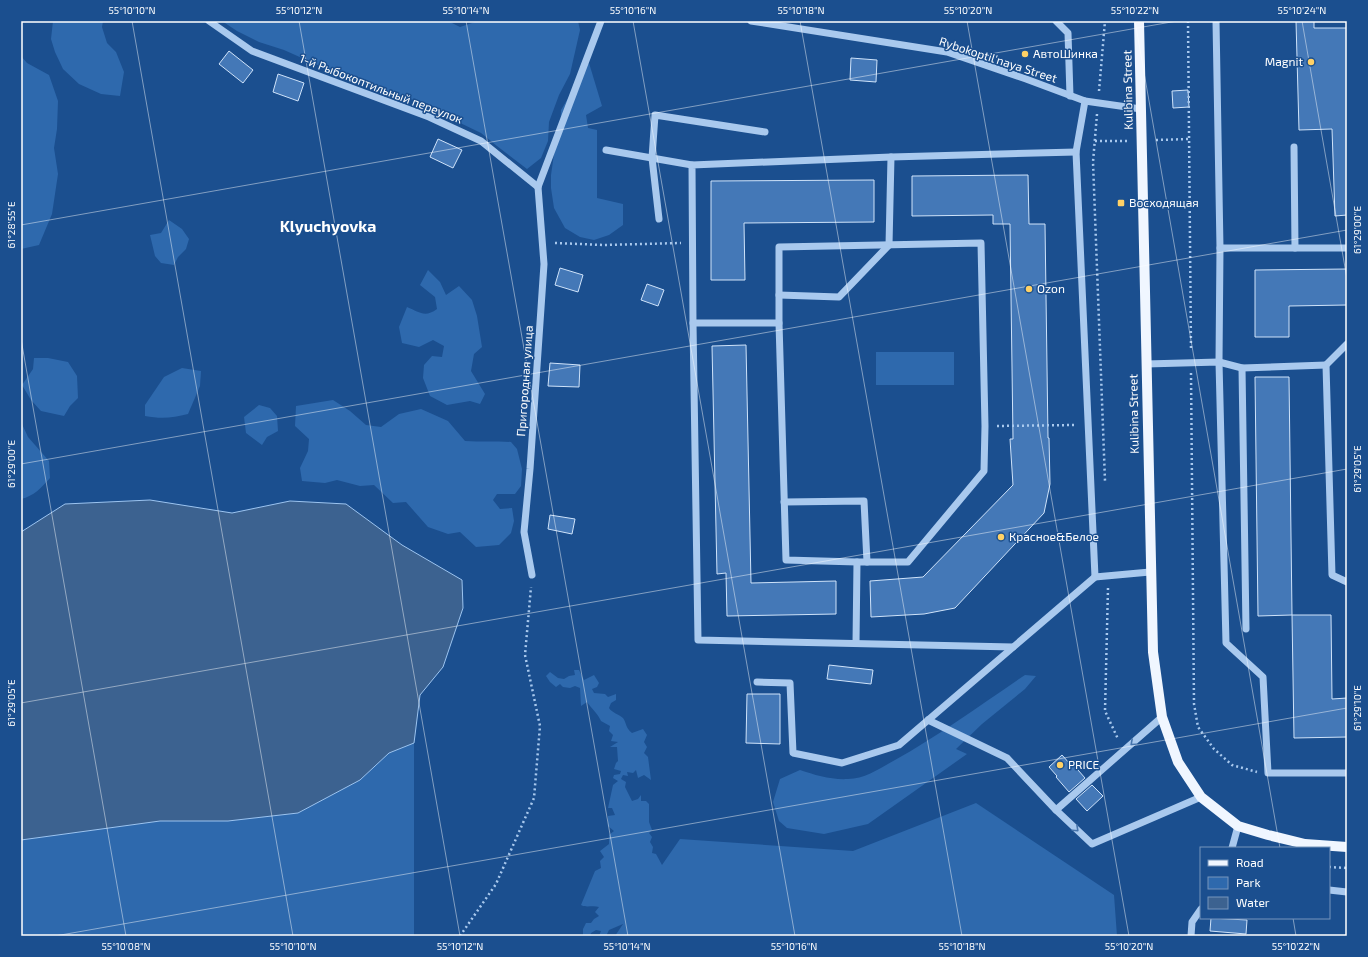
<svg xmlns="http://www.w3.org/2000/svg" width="1368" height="957" viewBox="0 0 1368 957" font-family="'Exo 2',sans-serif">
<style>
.green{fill:#2e69ad}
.water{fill:#3c6290;stroke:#9cc4f0}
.building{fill:#4478b7;stroke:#cfe3fa}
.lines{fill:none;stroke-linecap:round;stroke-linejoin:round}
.path{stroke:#a9c9ee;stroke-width:2.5;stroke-dasharray:2 3;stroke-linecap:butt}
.minor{stroke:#a9c9ee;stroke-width:7}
.major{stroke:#f0f6ff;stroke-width:10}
.oneway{stroke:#4674ac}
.ticks{fill:none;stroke:#fff;stroke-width:1;stroke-opacity:0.45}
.poi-dot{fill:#ffd166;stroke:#1b4f8f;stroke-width:1.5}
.labels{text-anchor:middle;stroke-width:3;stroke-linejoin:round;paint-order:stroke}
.poi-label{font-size:12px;fill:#fff;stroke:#1b4f8f;text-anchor:start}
.street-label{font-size:12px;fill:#fff;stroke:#1b4f8f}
.district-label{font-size:16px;font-weight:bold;fill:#fff;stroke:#1b4f8f}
.neatline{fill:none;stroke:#fff;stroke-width:1.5}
.ticks-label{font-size:10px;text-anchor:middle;fill:#fff}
</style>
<rect width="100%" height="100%" fill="#1b4f8f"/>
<g class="green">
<polygon points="53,21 103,21 102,27 107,43 116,52 124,72 120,96 101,94 79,84 63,69 55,52 51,39"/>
<polygon points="222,21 448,21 460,27 478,21 578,21 580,30 570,74 559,95 549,122 548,141 541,158 527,169 497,146 481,133 454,120 433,106 358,83 284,50 259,42 237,31"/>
<polygon points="21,56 27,63 49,75 58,101 57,129 54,148 58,174 52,214 39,245 21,249"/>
<polygon points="589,63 602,106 586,115 588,128 597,130 597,198 623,204 623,225 609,235 594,240 580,237 565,228 554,208 551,188 551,175 554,154 560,135 561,110"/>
<polygon points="169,220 182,229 189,239 186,249 178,257 174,265 161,263 155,256 150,235 161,233"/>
<path d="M428 270 440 282 446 295 459 286 472 300 477 316 482 347 474 354 471 371 485 394 480 404 470 401 447 405 430 396 423 378 424 365 432 356 442 357 444 346 433 340 419 347 402 343 399 327 407 307C419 312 425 318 437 309L435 297 420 285Z"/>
<rect x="876" y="352" width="78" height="33"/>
<polygon points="34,358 48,358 68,362 77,376 78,398 70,406 64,416 41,411 31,400 22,385 33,369"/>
<path d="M182 368 201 371 200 386 188 414C173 418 161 419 145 416V405L164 377Z"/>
<path d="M333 400 350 411 366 425 381 427 399 414 421 409 448 421 465 441C480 442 495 441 511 442L517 449 522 469 521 486 515 494H497L493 500 500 509 512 508 514 521 511 533 499 545 476 547 460 532 448 534 428 527 406 502 393 503 374 485 360 486 337 480 325 483 302 481 300 468 308 451 309 439 295 426 296 406Z"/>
<polygon points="259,405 270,408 277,416 278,431 267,437 262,445 246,433 244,417"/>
<path d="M21 422 28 437 49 461 50 478C41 488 34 496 21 499V467L22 465 21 464Z"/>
<path d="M574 670H579L584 680 594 675 599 683 597 687 592 689 594 693 605 694 608 697 616 694V700L611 703 609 708C612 713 619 714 623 718 627 724 625 727 632 733L643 729 647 735 644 742 647 747 644 753 648 757 651 780 644 775 638 778 636 770 633 773 627 772 628 776 623 775 621 779 626 782 625 787 632 801 638 799 641 795V801H646L649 804V822L652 830 649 833 652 837 650 842 653 847 652 853 656 854 662 865 680 839 853 851 976 803 1114 895 1117 936H615L623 924 609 930 606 936H599L601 931 596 930 591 933 590 936H583V929L586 923H591L594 919 599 916 595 912 599 907C593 905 586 908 581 905L595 871 601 868 600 861 604 857 600 851 609 844V835L614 831 608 826V816L615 815 612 808H608L613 785 618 781 613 778 614 775 620 774 621 771 614 769 616 763 618 761 617 747H610L618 742 611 741 613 735 609 731 610 726 601 721C598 714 592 709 587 702L581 706 580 688 575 686 570 688 563 687 560 684 556 687 550 682 546 676 550 672 558 678 564 679 569 676 575 675Z"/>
<path d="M1025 675 1036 676 1025 689 982 724 956 749 967 754 868 824 824 834 787 828 779 821 773 802 780 779 800 770C815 775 831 780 848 779 865 779 880 768 895 760 940 735 982 704 1025 675Z"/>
<polygon points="414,743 414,936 21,936 21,840 160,821 228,821 298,813 360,780 389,753"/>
</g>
<polygon class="water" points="150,500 232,513 290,501 346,504 402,545 462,580 463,608 443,667 420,695 414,743 389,753 360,780 298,813 228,821 160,821 21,840 21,532 65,504"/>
<g class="building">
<polygon points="1296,21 1314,21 1314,28 1347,28 1347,215 1335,216 1332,129 1299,130"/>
<polygon points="229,51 253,70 243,83 219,64"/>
<polygon points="851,58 877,60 876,82 850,80"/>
<polygon points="278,74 304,83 298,101 273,92"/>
<polygon points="1188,90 1189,107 1173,108 1172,91"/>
<polygon points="438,139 462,150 453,168 430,157"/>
<polygon points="1028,175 1029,224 1045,224 1048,438 1049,438 1050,484 1044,513 955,608 924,614 871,617 870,581 923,577 1013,485 1010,439 1013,439 1010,224 993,224 993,215 912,216 912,176"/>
<polygon points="874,180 874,222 744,223 745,280 711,280 711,181"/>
<polygon points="560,268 583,275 578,292 555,285"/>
<polygon points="1347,269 1347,305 1289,306 1289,337 1255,337 1255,270"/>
<polygon points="647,284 664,290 658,306 641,300"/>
<polygon points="746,345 751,583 836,581 836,614 727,616 726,573 717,574 712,346"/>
<polygon points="550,363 580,365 579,387 548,386"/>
<polygon points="1255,377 1289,377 1292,615 1258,616"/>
<polygon points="550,515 575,519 572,534 548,529"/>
<polygon points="1292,615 1331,615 1332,699 1347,698 1347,737 1294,738"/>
<polygon points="829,665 873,670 871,684 827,679"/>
<polygon points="747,694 780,694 780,744 746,743"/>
<polygon points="1062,755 1070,764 1071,762 1085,778 1069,792 1056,777 1057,776 1049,767"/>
<polygon points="1092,785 1103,796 1087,811 1076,799"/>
<polygon points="1211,918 1247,920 1246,934 1210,931"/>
</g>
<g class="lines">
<g class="path">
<polyline points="1188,21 1191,350"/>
<polyline points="1099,91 1105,21"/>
<polyline points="1097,114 1093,162 1105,481"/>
<polyline points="1156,140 1189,139"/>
<polyline points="1095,141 1129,141"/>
<polyline points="555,243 604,245 681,243"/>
<polyline points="1191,373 1194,704 1198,727 1214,749 1232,765 1257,772"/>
<polyline points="997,426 1076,425"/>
<polyline points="1108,588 1105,711 1118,739"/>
<polyline points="1329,867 1347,868"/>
<polyline points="460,936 496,884 534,798 540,726 525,655 531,587"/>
</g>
<g class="minor">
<polyline points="209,21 252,51 429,117 481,141 538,187"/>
<polyline points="751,21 947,52 1026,79 1085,101 1141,109"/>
<polyline points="1056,21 1068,33 1070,96"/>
<polyline points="1216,21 1220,248 1219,362 1226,643 1263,677 1268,773 1347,773"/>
<polyline points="1085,101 1076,152 1095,577 1150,572"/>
<polyline points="1294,147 1295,248"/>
<polyline points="606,150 692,165"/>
<polyline points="659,219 652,158 655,115 765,132"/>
<polyline points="1220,248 1347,248"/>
<polyline points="779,295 839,297 889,245 891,157"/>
<polyline points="693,323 779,323 779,247 981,243 985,426 984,471 908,562 857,562 856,643"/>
<polyline points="779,323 786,560 857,562"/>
<polyline points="1347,344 1326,365 1332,575 1347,582"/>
<polyline points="1146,364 1219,362 1242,368 1326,365"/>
<polyline points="1242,368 1246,629"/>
<polyline points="784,502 864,501 867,562"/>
<polyline points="532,575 524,532 530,469 544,264 538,187 601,21"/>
<polyline points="1013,647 698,640 693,323 692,165 891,157 1076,152"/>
<polyline points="757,682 790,683 793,753 842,763 899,745 1095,577"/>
<polyline points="1162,717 1056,810 1092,844 1201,797"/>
<polyline points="928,720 1007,758 1056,810"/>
<polyline points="1232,848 1238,826"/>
<polyline points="1329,890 1347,892"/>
<polyline points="1191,936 1192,922 1201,909"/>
</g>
<polyline class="major" points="1139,21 1153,652 1162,717 1178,762 1201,797 1238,826 1268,835 1305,844 1347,847"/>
</g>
<defs><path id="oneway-chevron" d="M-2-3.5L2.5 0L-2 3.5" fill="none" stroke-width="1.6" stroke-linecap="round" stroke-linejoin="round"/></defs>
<g class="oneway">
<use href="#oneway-chevron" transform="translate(1133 743) rotate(138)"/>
<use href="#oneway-chevron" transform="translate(1076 829) rotate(43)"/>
</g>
<path class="ticks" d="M132 21 293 936M299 21 460 936M466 21 628 936M633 21 795 936M800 21 962 936M967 21 1129 936M1135 21 1280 848M1302 21 1347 279M21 225 1177 21M21 339 126 936M21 464 1347 230M21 703 1347 469M1293 918 1296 936M55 936 1347 708"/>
<g class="poi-dot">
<circle cx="1025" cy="54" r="4"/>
<circle cx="1311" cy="62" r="4"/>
<rect x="1117" y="199" width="8" height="8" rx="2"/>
<circle cx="1029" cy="289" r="4"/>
<circle cx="1001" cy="537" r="4"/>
<circle cx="1060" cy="765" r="4"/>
</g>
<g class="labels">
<g class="poi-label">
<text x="1033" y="58">АвтоШинка</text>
<text x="1303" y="66" text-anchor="end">Magnit</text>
<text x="1129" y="207">Восходящая</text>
<text x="1037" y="293">Ozon</text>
<text x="1009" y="541">Красное&amp;Белое</text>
<text x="1068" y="769">PRICE</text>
</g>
<g class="street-label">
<text transform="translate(998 60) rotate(18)" y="4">Rybokoptil'naya Street</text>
<text transform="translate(381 89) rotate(21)" y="4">1-й Рыбокоптильный переулок</text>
<text transform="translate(1128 90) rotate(-91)" y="4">Kulibina Street</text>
<text transform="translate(525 381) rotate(-86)" y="4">Пригородная улица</text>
<text transform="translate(1134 414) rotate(-91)" y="4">Kulibina Street</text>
</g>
<g class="district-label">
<text x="328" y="232">Klyuchyovka</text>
</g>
</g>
<rect width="1368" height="957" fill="none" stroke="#1b4f8f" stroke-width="44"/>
<rect x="1200" y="847" width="130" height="72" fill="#1b4f8f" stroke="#7695bc"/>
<rect x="1208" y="860" width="20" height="6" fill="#f0f6ff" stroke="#7695bc"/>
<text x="1236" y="867" font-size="12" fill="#ffffff">Road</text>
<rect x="1208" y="877" width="20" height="12" fill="#2e69ad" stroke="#7695bc"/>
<text x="1236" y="887" font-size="12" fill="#ffffff">Park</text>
<rect x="1208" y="897" width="20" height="12" fill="#3c6290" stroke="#7695bc"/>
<text x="1236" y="907" font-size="12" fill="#ffffff">Water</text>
<rect x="22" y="22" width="1324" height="913" class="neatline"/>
<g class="ticks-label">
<text x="132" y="14">55°10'10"N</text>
<text x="299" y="14">55°10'12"N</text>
<text x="466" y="14">55°10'14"N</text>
<text x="633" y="14">55°10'16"N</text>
<text x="801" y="14">55°10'18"N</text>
<text x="968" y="14">55°10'20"N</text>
<text x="1135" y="14">55°10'22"N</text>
<text x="1302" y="14">55°10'24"N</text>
<text transform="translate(11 225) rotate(-90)" y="4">61°28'55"E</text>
<text transform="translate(1357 230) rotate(-90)" y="4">61°29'00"E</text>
<text transform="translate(11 464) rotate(-90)" y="4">61°29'00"E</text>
<text transform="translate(1357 469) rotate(-90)" y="4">61°29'05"E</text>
<text transform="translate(11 703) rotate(-90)" y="4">61°29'05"E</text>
<text transform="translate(1357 708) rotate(-90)" y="4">61°29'10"E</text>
<text x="126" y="950">55°10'08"N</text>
<text x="293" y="950">55°10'10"N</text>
<text x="460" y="950">55°10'12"N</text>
<text x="627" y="950">55°10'14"N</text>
<text x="794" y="950">55°10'16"N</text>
<text x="962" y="950">55°10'18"N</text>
<text x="1129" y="950">55°10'20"N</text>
<text x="1296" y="950">55°10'22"N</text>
</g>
</svg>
